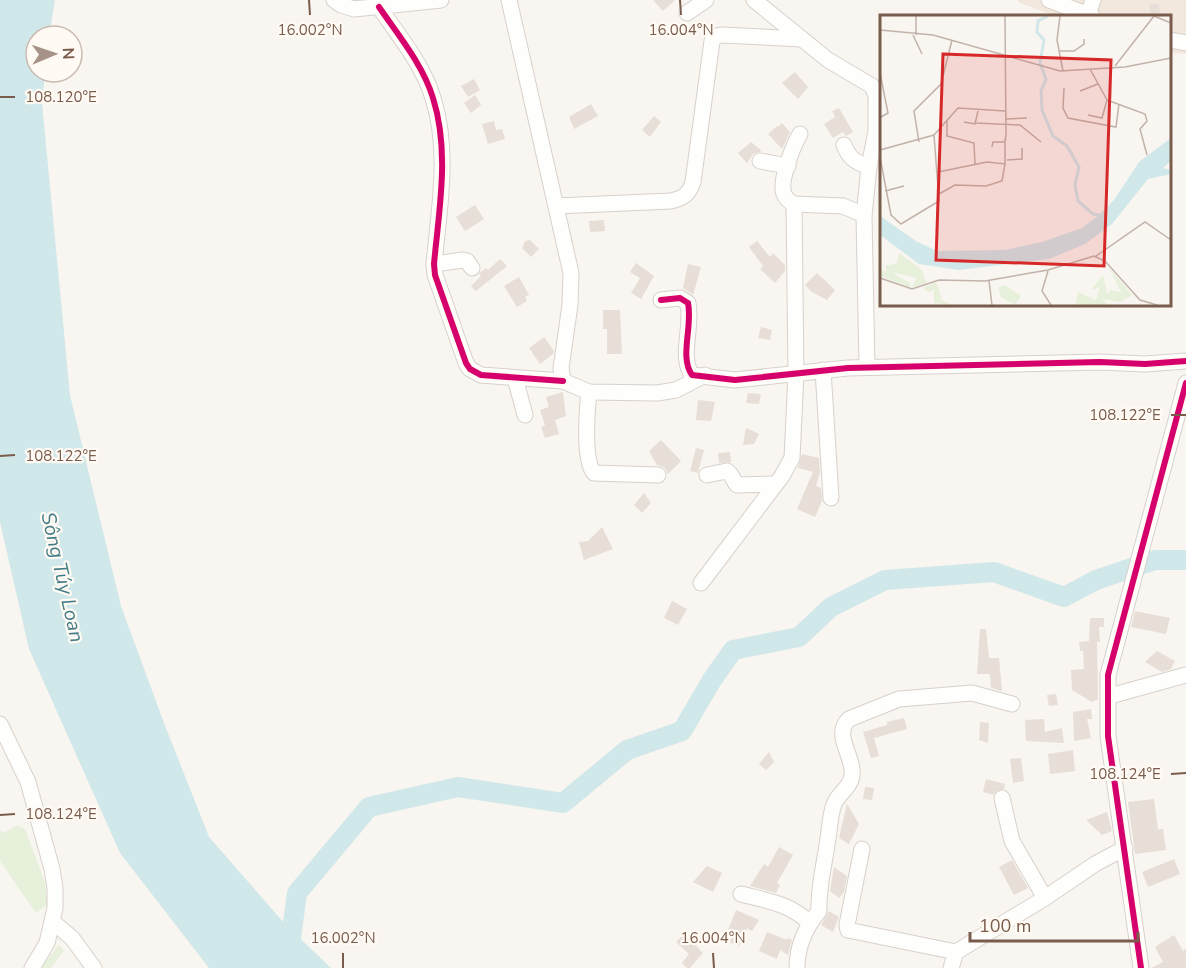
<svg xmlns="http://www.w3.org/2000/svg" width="1186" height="968" viewBox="0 0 1186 968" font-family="'Nunito Sans',sans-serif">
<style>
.residential{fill:#f2e8de}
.green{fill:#e7f0db}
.water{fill:#d0e8ea}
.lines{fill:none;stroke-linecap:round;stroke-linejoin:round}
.river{stroke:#d0e8ea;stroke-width:20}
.building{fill:#e6ded7}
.minor-casing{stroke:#d7d1cb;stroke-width:17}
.minor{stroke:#fefefd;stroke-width:15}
.cycleway-casing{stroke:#fffaf3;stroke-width:10}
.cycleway{stroke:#d6006c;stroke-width:6}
.ticks{fill:none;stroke:#7a5c4d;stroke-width:2}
.labels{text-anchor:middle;stroke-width:4.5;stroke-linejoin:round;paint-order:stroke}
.water-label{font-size:20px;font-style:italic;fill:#437c86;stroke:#fffaf3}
.inset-river{fill:none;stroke:#d0e8ea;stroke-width:3}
.inset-road{fill:none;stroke:#c2b3aa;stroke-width:1.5}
.view{fill:#d62828;fill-opacity:0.15;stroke:#d62828;stroke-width:3}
.inset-edge{fill:none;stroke:#7a5c4d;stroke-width:3}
.ticks-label{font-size:15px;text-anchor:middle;fill:#7a5c4d;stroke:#fffaf3;stroke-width:4.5;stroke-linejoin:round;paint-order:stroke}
</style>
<rect width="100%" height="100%" fill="#f9f5f0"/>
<polygon class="residential" points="1017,0 1186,0 1186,54 1170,53 1170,16 1055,16 1020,3"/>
<g class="green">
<polygon points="18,825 25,829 45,883 48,904 36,913 0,861 0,831 3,833"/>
<polygon points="59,945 64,951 51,968 41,968"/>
</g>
<polygon class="water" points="0,0 55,0 49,36 36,36 36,72 45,72 42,103 70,395 121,606 164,723 209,837 285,924 331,968 209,968 120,853 29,649 0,522"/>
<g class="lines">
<polyline class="river" points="287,968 297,893 369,807 458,787 563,803 627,750 682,731 712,680 733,650 799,637 831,607 885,580 994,572 1064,597 1096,580 1155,560 1186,560"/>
</g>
<g class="building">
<polygon points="653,0 675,0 663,11"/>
<polygon points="1159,4 1160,15 1151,16 1149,5"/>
<polygon points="795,72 808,87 798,99 782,83"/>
<polygon points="474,79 480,90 468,97 461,86"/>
<polygon points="475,95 481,105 471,113 464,103"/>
<polygon points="591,104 598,116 574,129 569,117"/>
<polygon points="839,108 853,132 846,136 843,132 833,138 824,124 835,117 832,111"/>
<polygon points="654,116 661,122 650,137 642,130"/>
<polygon points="494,121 496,130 502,129 505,139 488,144 482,124"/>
<polygon points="782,123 790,132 782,149 768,134 777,126 778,127"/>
<polygon points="751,142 762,151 753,154 747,163 738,153"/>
<polygon points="475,205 484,219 465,231 456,217"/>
<polygon points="604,220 605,231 590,232 589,221"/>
<polygon points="530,240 539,249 531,257 522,248 525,241"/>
<polygon points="757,241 770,257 773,253 785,265 785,271 775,283 760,269 763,266 749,247"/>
<polygon points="500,259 507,266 476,291 471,286 481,276 479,274 481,272 486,268 488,270"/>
<polygon points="636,263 654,276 641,299 631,293 640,278 630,272"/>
<polygon points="688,264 701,267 693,295 683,288"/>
<polygon points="817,273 835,290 827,300 812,292 805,285"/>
<polygon points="519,277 529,295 525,297 527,301 517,307 504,286"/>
<polygon points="603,310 620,310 622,354 607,354 607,329 603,329"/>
<polygon points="761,327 772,330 770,340 758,338"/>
<polygon points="544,337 554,351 553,354 540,364 529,348"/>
<polygon points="563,392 566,416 555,420 559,434 545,438 541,427 545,425 540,410 549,407 546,397"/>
<polygon points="748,393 761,394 759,404 746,403"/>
<polygon points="698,400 715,402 711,421 696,420"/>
<polygon points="746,428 759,434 754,444 743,445"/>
<polygon points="661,440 681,461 668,474 664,467 657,465 649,451"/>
<polygon points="696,448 704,450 698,473 690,471"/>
<polygon points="730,452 731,462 719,463 718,453"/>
<polygon points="802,454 819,458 820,472 816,486 821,488 822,501 815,517 797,509 813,472 798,468"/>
<polygon points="644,493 651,503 642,513 634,505"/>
<polygon points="602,527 613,549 584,560 579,542 588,541"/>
<polygon points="672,601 687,609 678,625 664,618"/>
<polygon points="1135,611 1170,618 1166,634 1131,627"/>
<polygon points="1090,618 1104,618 1104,627 1099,627 1100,642 1097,642 1098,699 1092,702 1072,690 1071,670 1084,669 1083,651 1080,651 1079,642 1089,641"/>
<polygon points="980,629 986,629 989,658 999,658 1002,691 991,688 990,674 977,674"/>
<polygon points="1157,651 1175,661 1171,669 1162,672 1145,662"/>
<polygon points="1056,694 1058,705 1049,706 1047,695"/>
<polygon points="1091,709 1092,719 1087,719 1091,738 1074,741 1073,712"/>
<polygon points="904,718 907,729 874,738 879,756 871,758 863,732 887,725 887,722"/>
<polygon points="1044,719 1045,732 1062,728 1064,743 1026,741 1025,720"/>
<polygon points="980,722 989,723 988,743 979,740"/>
<polygon points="1073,750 1075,771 1050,774 1048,754"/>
<polygon points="769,752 774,762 766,770 759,764"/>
<polygon points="1021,758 1024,781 1013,783 1010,759"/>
<polygon points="986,779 1005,784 1004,789 996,791 993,795 983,792"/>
<polygon points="865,787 874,788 872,800 863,799"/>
<polygon points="1154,799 1158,829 1163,829 1166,850 1135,854 1128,802"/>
<polygon points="847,804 859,824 849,844 839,838"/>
<polygon points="1107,812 1112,831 1102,835 1086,820"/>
<polygon points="779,847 793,855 777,883 780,885 776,893 750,886 764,864 768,867"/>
<polygon points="1174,859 1180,874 1148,887 1142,872"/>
<polygon points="1012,860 1028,888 1014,895 999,867"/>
<polygon points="707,866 722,873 713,892 693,882"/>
<polygon points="834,867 847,876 844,892 839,898 830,891"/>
<polygon points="736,910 759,920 752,931 747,928 739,946 728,942 730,937 726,935"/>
<polygon points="829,911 839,917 833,932 821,925"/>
<polygon points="686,932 698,944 696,946 703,953 690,968 687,968 682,963 689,954 676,942"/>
<polygon points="767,932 787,940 788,938 792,940 788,955 780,950 777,959 759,951"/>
<polygon points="1174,935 1183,951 1186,949 1186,968 1151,968 1163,962 1155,947"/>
</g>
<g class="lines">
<defs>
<g id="minor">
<polyline points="334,0 341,5 354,9 441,0"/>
<polyline points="509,0 571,273 570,305 561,368 563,381 589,392 657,393 676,390 705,375"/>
<polyline points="754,0 828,60 872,86 876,96 876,131 869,167 864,215 867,367"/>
<polyline points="1049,0 1092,16"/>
<path d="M379 7C399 36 423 65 433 98 450 152 439 209 434 264L435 275 466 363 470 369 481 375 563 381"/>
<polyline points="687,13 706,0"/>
<polyline points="1088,15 1093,0"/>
<polyline points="1170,40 1186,43"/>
<path d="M800 134C793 146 779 181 784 194 786 199 790 202 794 204L843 206 864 215"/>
<path d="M844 145C849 158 855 162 869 167"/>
<polyline points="760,161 788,166"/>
<path d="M556 206 671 201C684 198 689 194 693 182L712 41 716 36 722 35 802 39"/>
<polyline points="434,264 463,260 467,261 472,268"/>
<path d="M661 300 680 298 688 303C693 326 679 357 692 375L735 380 848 368 1100 362 1145 364 1186 361"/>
<polyline points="823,370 831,498"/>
<polyline points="515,378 525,415"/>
<path d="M589 392C587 410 583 460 594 473L658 475"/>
<path d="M707 475 727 471C733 475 733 481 737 485L775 484"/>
<polyline points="701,583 782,476 792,458 796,374 794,204"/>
<polyline points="1110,696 1186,675"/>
<polyline points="0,724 28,782 52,869 55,888 55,908 47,943 32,968"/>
<polyline points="1002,798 1012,841 1045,898"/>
<polyline points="862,849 847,925 848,930 956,952 1045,898 1095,864 1125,848"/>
<path d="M741 894C768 901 788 903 809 922"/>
<polyline points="53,922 72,938 94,968"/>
<path d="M797 968C797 946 805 928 819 911 818 887 825 862 828 838 830 827 830 812 835 802 840 792 850 788 852 776 855 757 832 735 849 719L899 699 972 693 1012 704"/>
<polyline points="951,968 956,952"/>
<polyline points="1141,968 1108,736 1108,675 1186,383"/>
</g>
</defs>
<use href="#minor" class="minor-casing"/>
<use href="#minor" class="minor"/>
<defs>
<g id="cycleway">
<path d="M379 7C399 36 423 65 433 98 450 152 439 209 434 264L435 275 466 363 470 369 481 375 563 381"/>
<path d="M661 300 680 298 688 303C693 326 679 357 692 375L735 380 848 368 1100 362 1145 364 1186 361"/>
<polyline points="1141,968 1108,736 1108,675 1186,383"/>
</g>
</defs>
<use href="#cycleway" class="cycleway-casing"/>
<use href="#cycleway" class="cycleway"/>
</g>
<path class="ticks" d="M309 0 310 15M680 0 681 15M0 97H15M1171 415H1186M0 456 15 455M1171 774 1186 773M0 815 15 814M343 953V968M713 953 714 968"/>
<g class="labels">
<g class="water-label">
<text transform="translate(63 577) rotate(77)" y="7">Sông Túy Loan</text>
</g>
</g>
<g transform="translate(880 15)">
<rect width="291" height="291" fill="#f9f5f0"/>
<path d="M19 238 41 254 47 268 32 273 36 263 12 257 30 268 31 273 0 261V256H7L5 251 17 248ZM229 253 252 280 240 287 221 284 229 290H196L198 277 216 285 220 272 211 275 223 260 227 279 231 275 241 277ZM56 267 62 285 71 290 54 288V275L49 277 43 273ZM125 270 141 281 135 290 121 282 118 272Z" fill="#e7f0db"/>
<path d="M291 123V146L283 153 291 155V159L268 164 232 209 205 229 169 244 79 255 39 249 0 220V201L36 226 57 236 125 235 162 227 202 213 218 201 234 185 259 147Z" fill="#d0e8ea"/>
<path class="inset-river" d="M168 1 158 6 157 17 164 25 160 48 166 64 161 76 162 95 173 121 187 131 199 152 195 170 198 186 213 199 224 201"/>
<path class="inset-road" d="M180 1 177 25 183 56M0 15 53 20 180 56 245 52 291 43M33 20 42 39M36 20V1M180 36H194L204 29V24M235 51 274 1 291 8M0 58 8 98 1 102M184 73 183 93 188 103 236 112 239 89M200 76 218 69M227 85 265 99 267 106 260 114 267 140M208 100 222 103 227 85 210 54M125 104 147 103M67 106V121L94 128 95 149M84 107 95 109 98 96M96 108 140 110 161 127M39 127 34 96 61 69 72 25M112 132 113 127H125L126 119 125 1M0 135 54 120 78 93 125 96M0 142 11 200 21 209 59 186 54 120M127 145 142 144V133M58 157 107 147 125 149V124M5 176 24 171M59 179 75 170 106 171 122 166 125 149M216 241 265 207 291 225M168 256 162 276 171 290M0 263 32 274 59 265 105 266 168 255 214 241 225 246 260 285 277 290M109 266 112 290"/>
<path class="view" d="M63 39 231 45 224 251 56 245Z"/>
<rect width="291" height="291" class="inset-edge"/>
</g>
<g class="ticks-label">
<text x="310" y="35">16.002°N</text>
<text x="681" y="35">16.004°N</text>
<text x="61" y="102">108.120°E</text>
<text x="1125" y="420">108.122°E</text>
<text x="61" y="461">108.122°E</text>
<text x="1125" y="779">108.124°E</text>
<text x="61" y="819">108.124°E</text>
<text x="343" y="943">16.002°N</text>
<text x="713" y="943">16.004°N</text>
</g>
<g transform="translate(54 54) rotate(88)"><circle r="28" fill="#fffaf3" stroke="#cabbb1" stroke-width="1.5"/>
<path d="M0-4.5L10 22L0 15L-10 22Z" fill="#a69286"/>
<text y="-9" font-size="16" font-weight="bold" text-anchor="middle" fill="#7a5c4d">N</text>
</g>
<path d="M970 932v9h168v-9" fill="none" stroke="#7a5c4d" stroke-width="3"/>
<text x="979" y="932" font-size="18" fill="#7a5c4d" stroke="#fffaf3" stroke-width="4.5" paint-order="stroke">100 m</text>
</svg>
